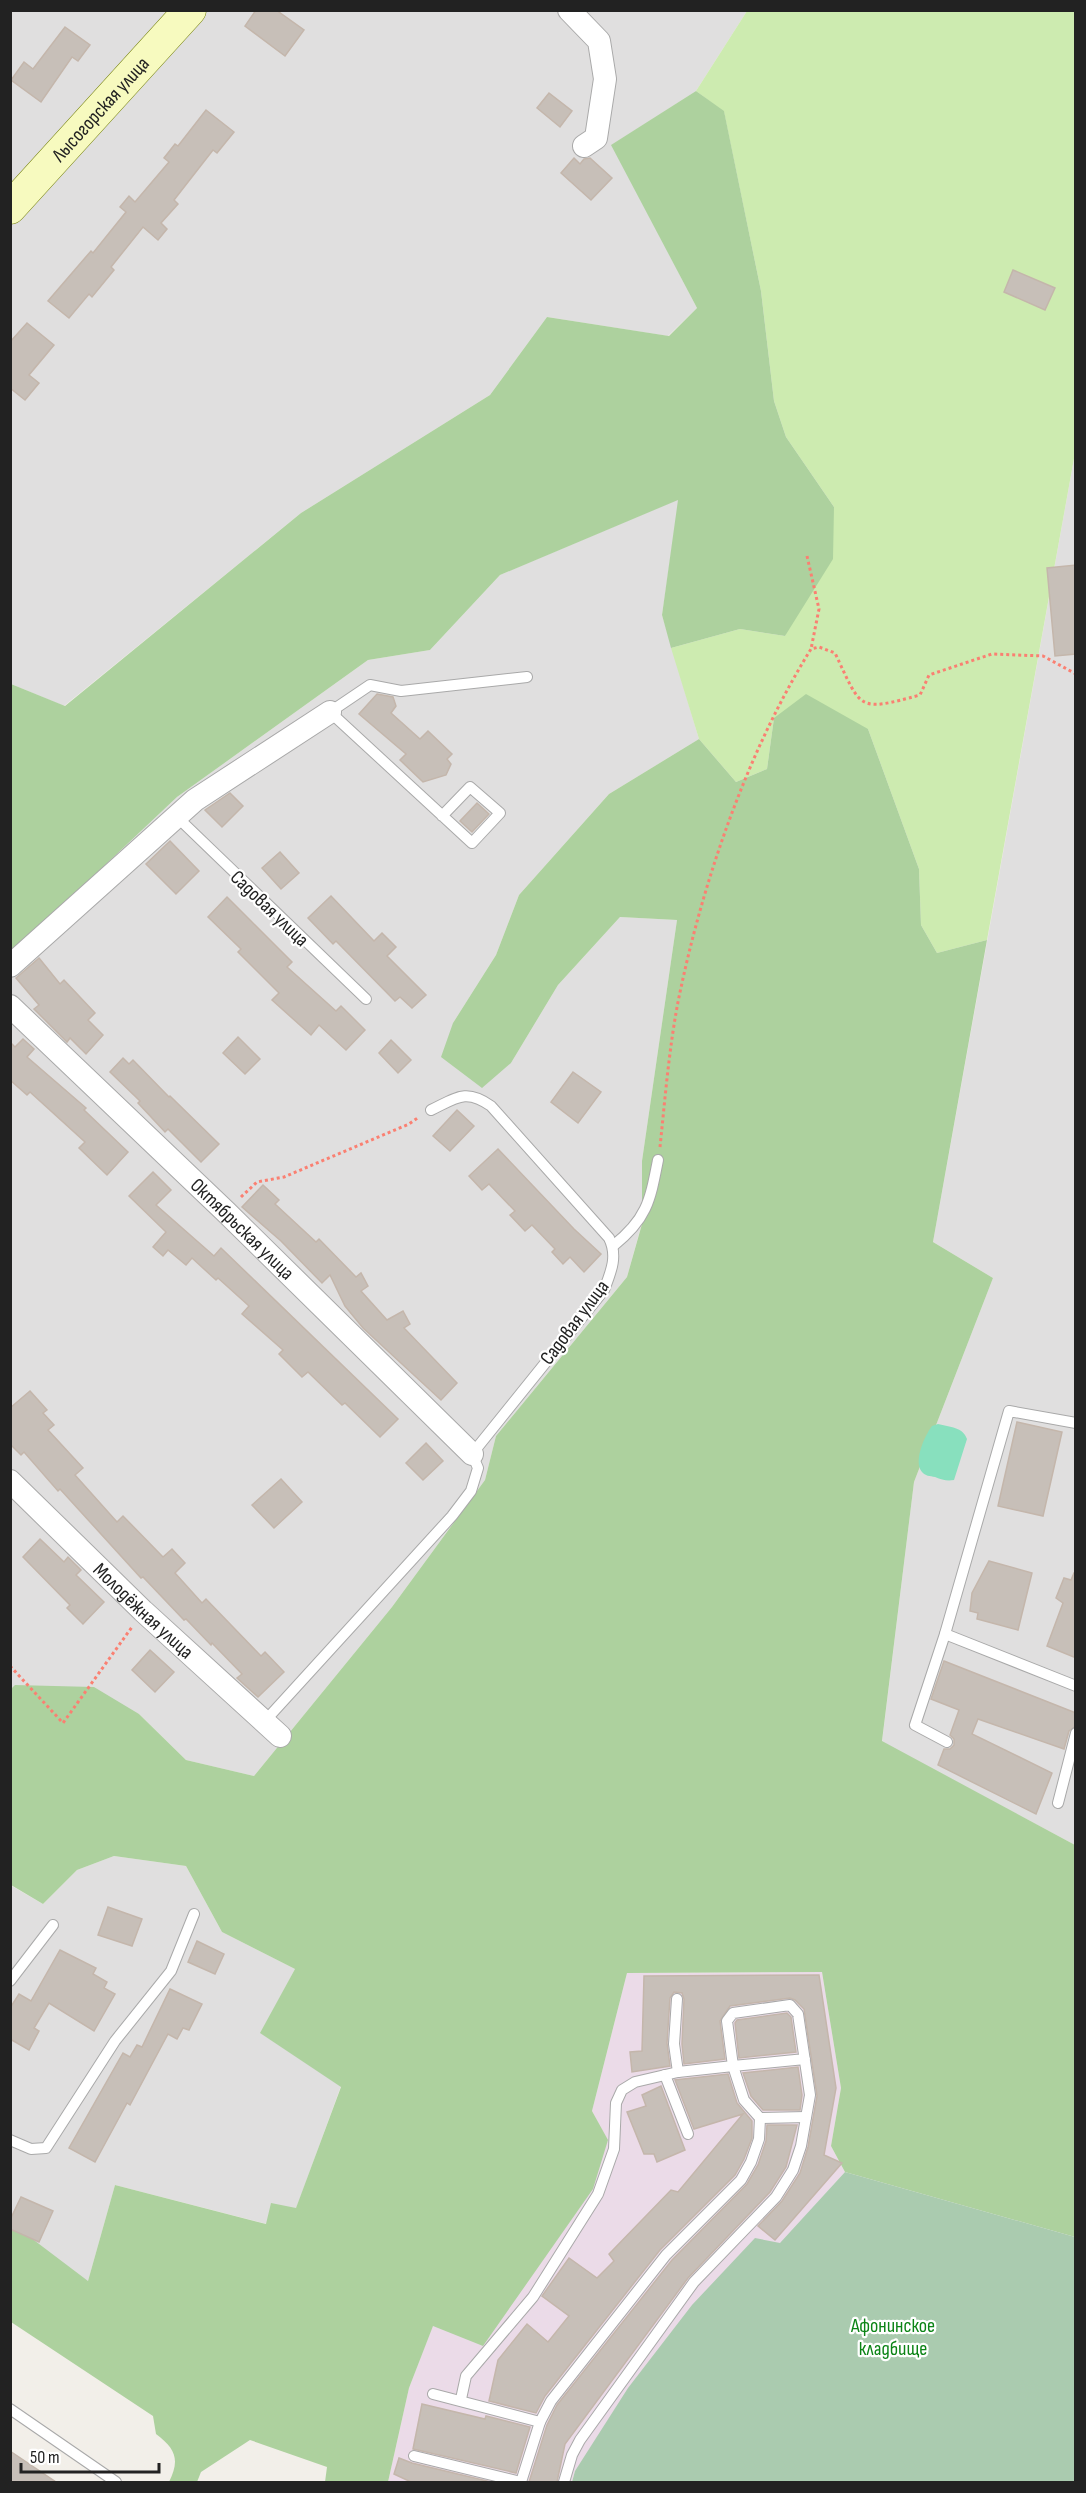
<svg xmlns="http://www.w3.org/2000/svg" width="1086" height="2493" viewBox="0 0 1086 2493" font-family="'Sofia Sans Condensed',sans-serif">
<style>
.residential{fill:#e0dfdf}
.industrial{fill:#ebdbe8}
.grass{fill:#cdebb0}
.forest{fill:#add19e}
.cemetery{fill:#aacbaf}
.pitch{fill:#88e0be}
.building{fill:#c7bfb8;stroke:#c4b6ab;stroke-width:1.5}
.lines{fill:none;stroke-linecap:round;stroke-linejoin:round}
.lane-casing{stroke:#a9a9a9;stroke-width:12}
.street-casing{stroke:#a9a9a9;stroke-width:24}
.secondary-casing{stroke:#707d05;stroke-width:33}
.path{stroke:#fa8072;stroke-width:3;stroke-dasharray:3 3;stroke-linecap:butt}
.lane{stroke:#fff;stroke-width:10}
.street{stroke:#fff;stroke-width:22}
.secondary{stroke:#f7fabf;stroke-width:32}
.labels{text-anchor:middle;stroke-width:4.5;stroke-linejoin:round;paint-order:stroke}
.street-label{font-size:20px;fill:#222;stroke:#fff}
.park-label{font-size:20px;fill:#0c8416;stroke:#fff}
</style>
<rect width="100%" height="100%" fill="#f2efe9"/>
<g class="residential">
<polygon points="10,11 747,11 696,91 612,145 697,308 668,336 547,317 490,395 301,513 64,706 11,684"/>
<polygon points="1075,453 1075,1845 882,1742 914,1482 993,1278 933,1242"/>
<polygon points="679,499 662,615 699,739 609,794 519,895 496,955 453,1023 511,1063 558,985 620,917 677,920 642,1161 642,1223 627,1277 496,1436 485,1480 392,1607 254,1776 186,1760 139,1714 11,1689 11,954 177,797 368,660 430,650 500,575"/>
<polygon points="114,1856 186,1866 222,1932 295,1969 261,2033 341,2086 296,2209 267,2224 115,2185 88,2281 11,2252 10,1885 43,1904 77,1870"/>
</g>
<polygon class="industrial" points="822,1972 841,2088 831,2146 845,2172 575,2471 572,2482 388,2482 409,2388 433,2325 608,2141 592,2111 627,1973"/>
<polygon class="grass" points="747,11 1075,11 1075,453 987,940 937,953 921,925 919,869 868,729 774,718 767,769 736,782 699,739 671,648 740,629 785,636 834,507 786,437 774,401 761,291 724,112 696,91"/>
<g class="forest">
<polygon points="696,91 724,111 761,291 774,401 786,437 834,507 833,559 785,636 740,629 671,648 662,615 678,500 500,575 430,650 368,660 177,797 11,954 11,684 65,706 301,513 490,395 547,317 669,336 697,308 611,145"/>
<path d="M806 694 868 729 919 869 921 925 937 953 987 940 933 1242 993 1278 914 1482 882 1741 1075 1845V2237L845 2172 831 2146 841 2088 822 1972 627 1973 592 2111 608 2140 593 2189 483 2346 433 2326 409 2388 388 2482H325L327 2467 250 2440 201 2472 197 2482H169C180 2460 176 2449 156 2434L153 2416 11 2322 10 2222 88 2281 115 2185 266 2224 271 2203 296 2208 341 2087 260 2033 295 1969 222 1932 186 1866 114 1856 77 1870 43 1904 11 1885V1689L15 1685 94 1687 139 1714 186 1760 254 1776 392 1607 485 1480 496 1436 627 1277 642 1224V1161L677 920 620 917 558 985 511 1063 482 1088 441 1057 453 1023 496 955 519 895 609 794 699 739 736 782 767 769 774 718Z"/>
</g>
<polygon class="cemetery" points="845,2172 1075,2237 1075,2482 572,2482 575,2471 628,2388 692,2305 755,2238 780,2243"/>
<path class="pitch" d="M938 1424C950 1427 963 1427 967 1439L954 1480C947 1481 942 1480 935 1477 930 1476 925 1476 922 1472 913 1461 925 1435 932 1426Z"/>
<g class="building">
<polygon points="256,10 276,10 304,30 285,56 245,26"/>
<polygon points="65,27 90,45 78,61 72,57 41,102 11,80 24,62 33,69"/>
<polygon points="549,93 572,111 560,127 537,108"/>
<polygon points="206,110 234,132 217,153 213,150 174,200 178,204 161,223 167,229 158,240 143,227 111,267 114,270 92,297 89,294 69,318 48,301 91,251 93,253 126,212 120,207 129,196 135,202 169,162 164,158 175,144 178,146"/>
<polygon points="574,158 580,164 584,159 590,158 612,178 591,200 561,173"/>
<polygon points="1013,270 1055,288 1045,310 1004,292"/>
<polygon points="27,323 54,345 29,375 39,383 25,400 10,388 10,342"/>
<polygon points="1076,565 1076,654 1055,656 1047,568"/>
<polygon points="377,694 393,697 396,706 391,713 420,739 428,731 452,754 447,759 451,764 446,775 423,782 400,760 406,754 359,714"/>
<polygon points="230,793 243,806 222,827 205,810"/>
<polygon points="477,803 489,814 472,832 460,821"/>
<polygon points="170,841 199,871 176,894 146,864"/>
<polygon points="280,852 299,873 281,889 262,868"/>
<polygon points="331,896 374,941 382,933 396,947 387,956 426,995 412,1008 400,997 395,1001 336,941 333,944 308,918"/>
<polygon points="227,897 292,962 287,967 336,1011 341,1006 365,1030 346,1050 319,1025 311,1035 272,1000 279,993 238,952 241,949 208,917"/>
<polygon points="39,958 60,984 64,980 95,1013 88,1020 103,1035 86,1054 70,1038 67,1042 34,1009 39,1005 16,978"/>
<polygon points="238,1037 260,1059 245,1074 223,1053"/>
<polygon points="23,1039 34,1049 27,1057 86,1108 84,1110 128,1152 107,1175 79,1148 85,1142 30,1092 27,1095 10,1080 10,1042 15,1047"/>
<polygon points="391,1040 411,1060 398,1073 379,1053"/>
<polygon points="123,1058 129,1064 133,1060 169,1097 170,1096 219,1144 201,1162 168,1129 165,1132 138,1103 140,1101 110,1072"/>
<polygon points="573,1072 601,1092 578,1123 551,1102"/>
<polygon points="457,1110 474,1126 450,1151 433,1136"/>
<polygon points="498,1149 574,1229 601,1254 584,1272 570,1257 563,1264 552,1252 555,1249 532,1225 525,1231 510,1215 515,1211 489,1184 482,1190 469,1176"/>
<polygon points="153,1172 171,1190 156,1205 214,1256 221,1248 398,1419 380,1437 345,1403 342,1405 308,1372 302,1377 279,1354 283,1350 242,1314 249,1306 218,1278 216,1280 192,1258 186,1265 168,1250 163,1256 153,1247 166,1232 129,1196"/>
<polygon points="263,1185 279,1200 275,1204 316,1242 319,1239 356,1277 361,1273 368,1286 361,1291 387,1320 403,1311 410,1324 404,1328 457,1383 441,1400 363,1328 345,1306 330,1275 322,1283 281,1241 242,1207"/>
<polygon points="30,1391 47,1410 43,1413 54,1425 48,1430 83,1468 75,1475 117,1522 123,1516 163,1557 172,1549 185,1563 175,1573 202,1603 206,1599 261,1656 265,1652 284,1672 258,1697 237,1678 242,1674 212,1643 211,1645 186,1619 184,1620 143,1577 141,1578 60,1489 58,1491 24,1452 21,1455 10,1444 10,1408"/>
<polygon points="1017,1422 1062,1432 1043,1516 998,1506"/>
<polygon points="426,1443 443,1461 423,1480 406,1463"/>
<polygon points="281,1479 302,1502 274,1528 252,1505"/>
<polygon points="40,1539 64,1562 68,1557 81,1570 76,1575 104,1602 83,1624 67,1608 70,1605 23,1557"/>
<polygon points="989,1561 1032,1573 1018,1630 977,1619 978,1613 970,1611 972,1593"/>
<polygon points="1074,1573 1076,1574 1076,1658 1047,1646 1063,1603 1056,1598 1064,1578 1071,1580"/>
<polygon points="150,1650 174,1672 155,1692 132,1670"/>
<polygon points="944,1661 1076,1713 1076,1726 1069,1731 1064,1749 978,1719 972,1734 1052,1773 1036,1814 938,1765 944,1749 950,1749 954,1745 954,1739 950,1735 959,1710 931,1699"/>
<polygon points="108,1907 142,1919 132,1946 98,1935"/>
<polygon points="197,1941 224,1954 215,1974 188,1962"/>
<polygon points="60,1950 96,1968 93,1974 107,1982 104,1988 115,1994 94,2031 49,2003 34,2028 39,2031 29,2050 10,2039 10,2008 19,1994 31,2001"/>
<polygon points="819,1975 836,2088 824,2155 842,2163 775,2240 758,2226 782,2201 800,2173 808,2147 817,2096 804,2009 795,2000 790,1998 730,2006 720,2021 725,2059 684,2064 682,2044 684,1999 682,1993 674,1992 670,1998 667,2043 670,2066 632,2072 630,2052 642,2051 644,1976"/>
<polygon points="170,1989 202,2004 189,2030 183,2028 177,2039 168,2034 130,2105 127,2103 95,2162 69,2148 123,2053 130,2057 137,2045 142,2047"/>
<polygon points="787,2013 791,2017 796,2052 739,2058 735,2023 737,2020"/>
<polygon points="798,2067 802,2095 800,2110 763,2110 751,2096 743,2073"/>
<polygon points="728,2074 737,2103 752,2121 752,2138 744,2159 735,2175 660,2250 545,2396 536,2413 489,2401 498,2360 527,2324 548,2342 569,2316 542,2296 569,2258 597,2278 614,2261 609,2254 671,2190 678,2192 743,2114 694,2129 675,2080"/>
<polygon points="661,2086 685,2150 657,2162 654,2154 644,2154 627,2112 646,2106 642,2095"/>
<polygon points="767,2125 797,2125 786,2167 770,2192 688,2278 565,2444 557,2482 529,2482 547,2425 557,2405 672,2260 747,2184 758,2165 766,2141"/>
<polygon points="21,2197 53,2211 39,2242 10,2229 10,2220"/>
<polygon points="422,2404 485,2419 486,2416 530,2427 516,2473 413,2449"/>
<polygon points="10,2451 56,2482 10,2482"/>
<polygon points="399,2458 412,2463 491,2482 411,2482 394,2474"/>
</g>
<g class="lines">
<defs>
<g id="lane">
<polyline points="176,816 366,999"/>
<polyline points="442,816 470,787 500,813 472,843 330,712 370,685 401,691 527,677"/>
<path d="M613 1246C647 1219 650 1201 658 1160"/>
<polyline points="945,1634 1076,1686"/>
<path d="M265 1721 452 1516 471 1491 478 1468 472 1454 604 1290C611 1272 618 1256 609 1238L491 1106C466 1088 456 1098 431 1110"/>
<polyline points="947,1742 915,1725 945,1634 1009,1411 1076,1423"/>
<polyline points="1058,1803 1076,1733"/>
<polyline points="10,1981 53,1925"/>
<polyline points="677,1999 674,2044 678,2072"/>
<polyline points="665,2075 688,2134"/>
<polyline points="760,2118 806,2117"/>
<polyline points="10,2140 31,2149 46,2148 115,2041 171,1971 194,1914"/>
<polyline points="433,2394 540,2422"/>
<polyline points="461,2399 466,2376 533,2297 598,2194 614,2149 616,2103 622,2090 635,2082 678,2072 733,2066 744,2100 760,2118 759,2139 751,2162 741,2180 666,2255 551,2401 540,2422 521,2482"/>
<polyline points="10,2409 116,2482"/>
<polyline points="414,2456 521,2482"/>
<polyline points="564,2482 572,2455 580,2440 694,2282 776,2197 793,2170 801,2146 810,2095 798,2014 790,2005 733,2013 727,2021 733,2066 805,2059"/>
</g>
<g id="street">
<polyline points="569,10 599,41 605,79 596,138 584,146"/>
<polyline points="10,966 195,800 330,712"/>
<path id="s1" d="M10 1006 225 1211 472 1454"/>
<path id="s2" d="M10 1481 143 1611 280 1736"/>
</g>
<g id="secondary">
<path id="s3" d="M10 208 190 10"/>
</g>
</defs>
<use href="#lane" class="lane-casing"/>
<use href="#street" class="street-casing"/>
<use href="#secondary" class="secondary-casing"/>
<g class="path">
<polyline points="807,556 819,609 811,649"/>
<path d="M660 1147C665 1099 669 1049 678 1002 702 883 747 752 811 649L819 647 835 653C862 710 857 712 920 695L929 675 992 654 1043 656 1076 674"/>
<polyline points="241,1197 257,1182 284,1177 409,1124 419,1117"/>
<polyline points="10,1666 63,1723 132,1627"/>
</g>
<use href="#lane" class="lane"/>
<use href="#street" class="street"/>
<use href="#secondary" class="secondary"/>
</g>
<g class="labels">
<g class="street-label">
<text dy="7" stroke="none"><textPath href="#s3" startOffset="134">Лысогорская улица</textPath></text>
<text transform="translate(270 908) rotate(44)" y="7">Садовая улица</text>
<text dy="7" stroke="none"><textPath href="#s1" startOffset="322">Октябрьская улица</textPath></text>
<text transform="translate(574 1322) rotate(-53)" y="7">Садовая улица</text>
<text dy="7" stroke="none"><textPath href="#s2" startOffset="186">Молодёжная улица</textPath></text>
</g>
<g class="park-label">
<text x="893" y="2332">Афонинское<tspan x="893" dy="23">кладбище</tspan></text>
</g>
</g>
<rect width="1086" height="2493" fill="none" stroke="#222222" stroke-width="24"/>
<path d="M21 2463v9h138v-9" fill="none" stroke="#222222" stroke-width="3"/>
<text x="30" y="2463" font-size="18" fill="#222222" stroke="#ffffff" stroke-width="4.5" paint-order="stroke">50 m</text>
</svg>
